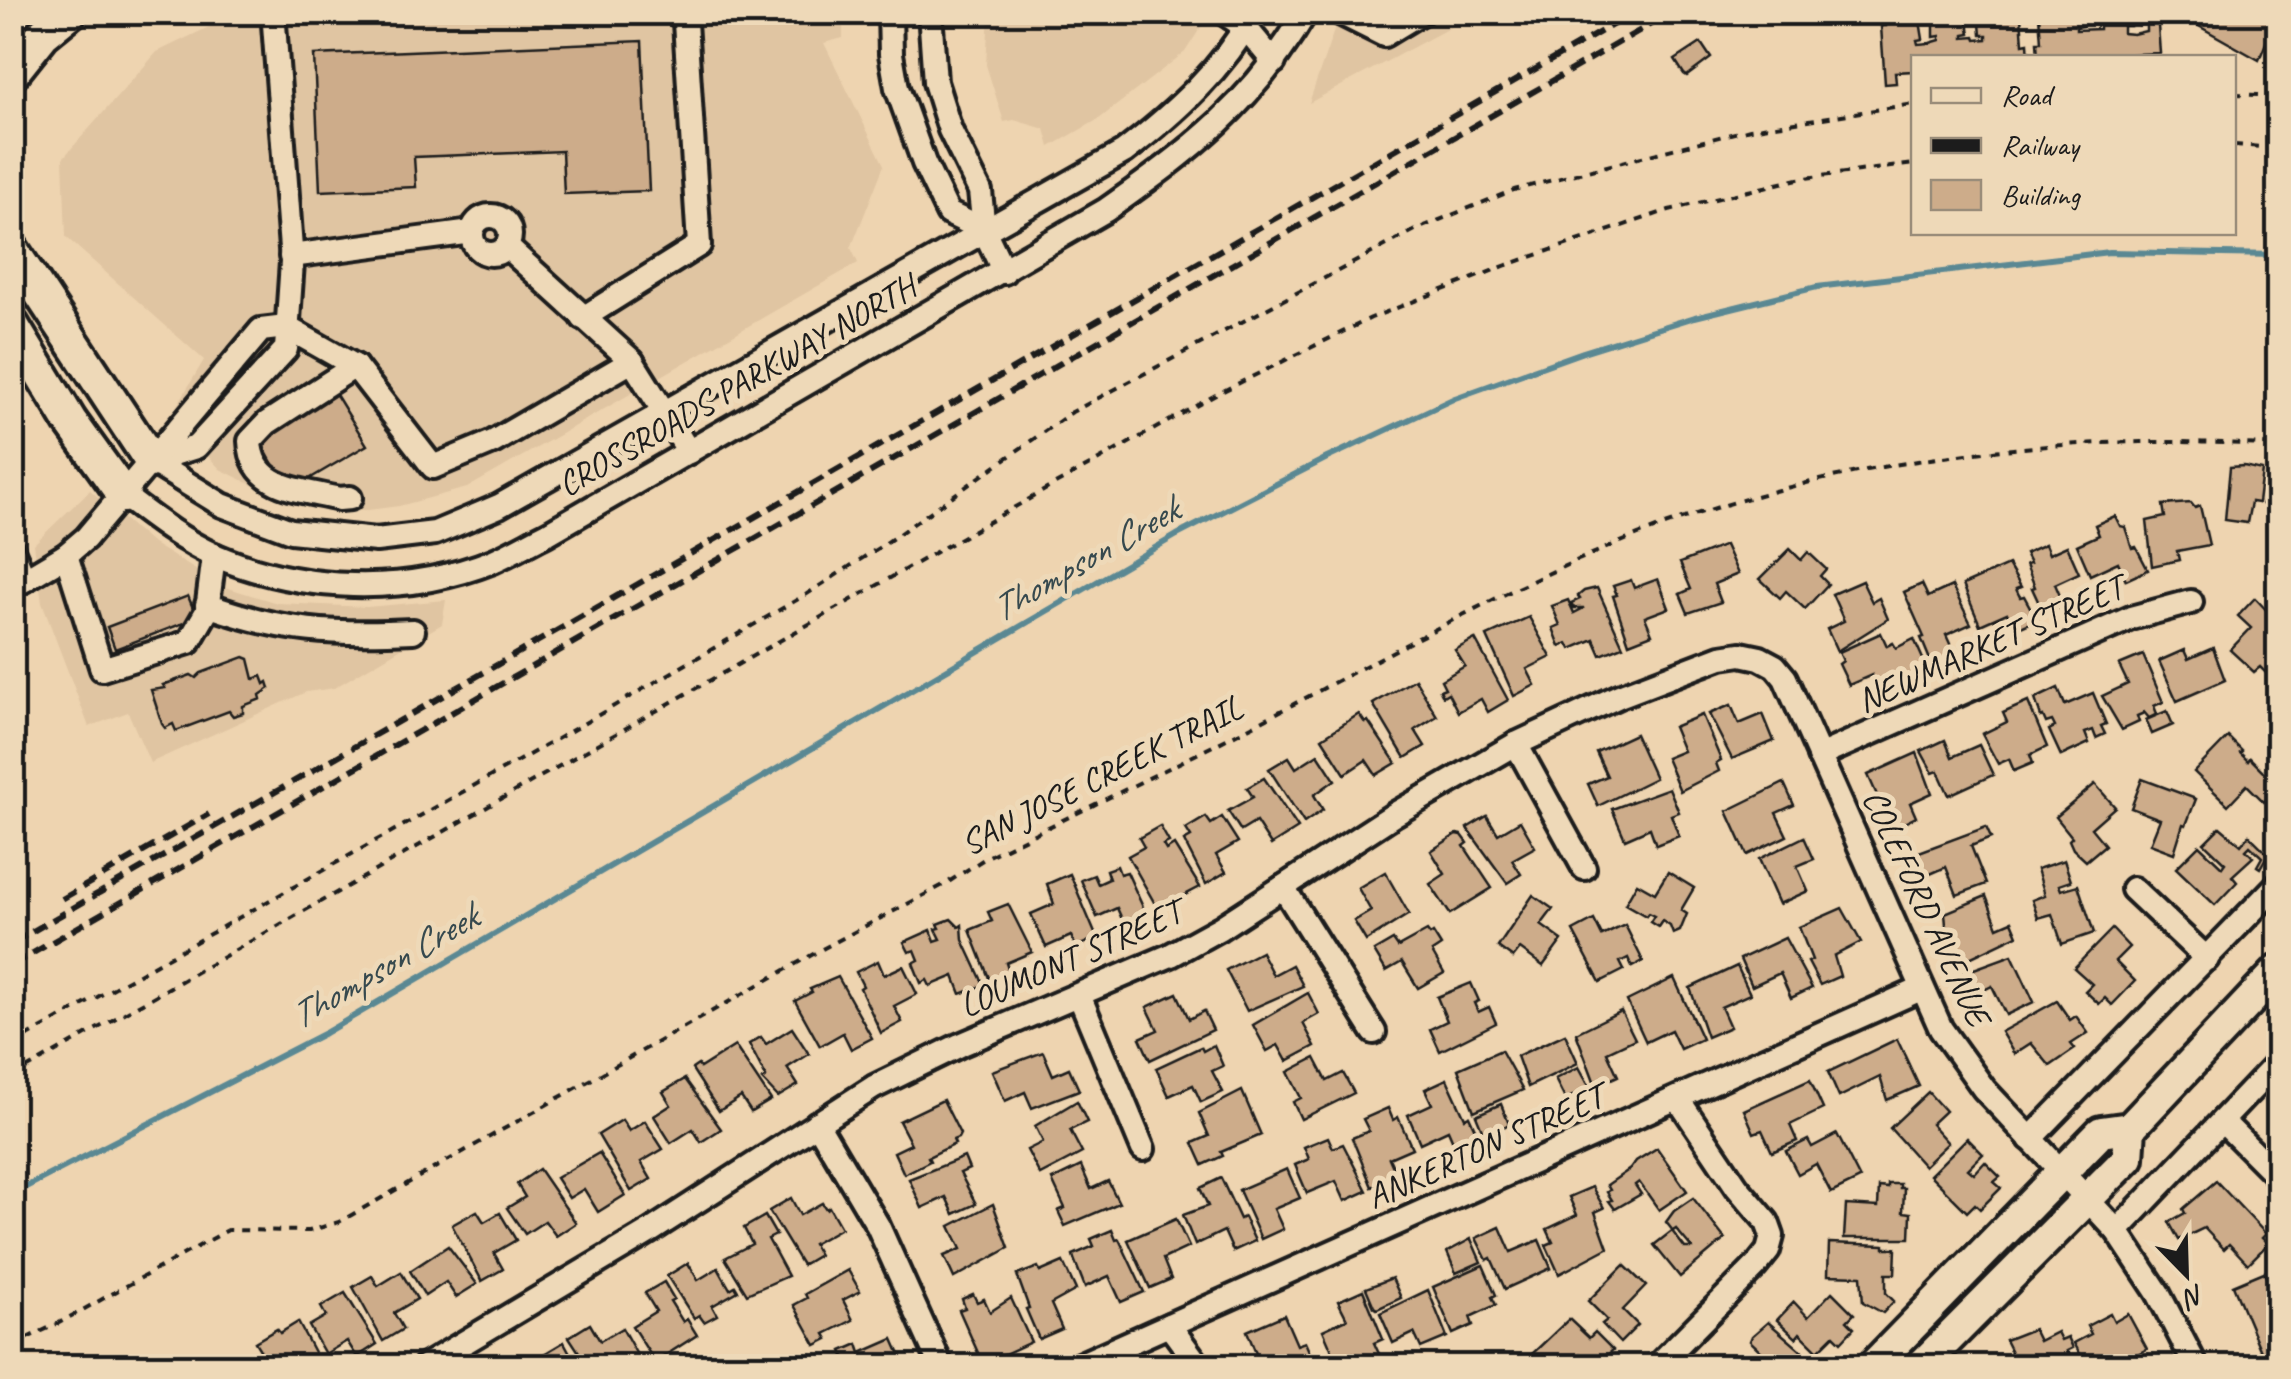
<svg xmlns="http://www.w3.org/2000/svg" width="2291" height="1379" viewBox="0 0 2291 1379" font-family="Caveat,sans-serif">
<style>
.built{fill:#e0c5a2}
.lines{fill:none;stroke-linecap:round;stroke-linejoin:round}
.stream{stroke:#5a8893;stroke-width:6}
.building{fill:#cdac8a;stroke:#1c1c1c;stroke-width:2.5}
.minor-casing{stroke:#1c1c1c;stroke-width:30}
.major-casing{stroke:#1c1c1c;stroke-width:38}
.highway-casing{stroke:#1c1c1c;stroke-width:40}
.path{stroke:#1c1c1c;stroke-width:4;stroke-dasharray:8 8;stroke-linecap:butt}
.minor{stroke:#eed9b8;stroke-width:22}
.major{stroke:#eed9b8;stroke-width:30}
.highway{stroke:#eed9b8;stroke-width:32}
.rail{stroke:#1c1c1c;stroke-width:6;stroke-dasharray:15 8;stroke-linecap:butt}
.labels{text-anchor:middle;stroke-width:10;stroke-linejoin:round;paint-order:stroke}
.street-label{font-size:35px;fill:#1c1c1c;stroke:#eed9b8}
.water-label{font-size:38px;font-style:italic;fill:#36494e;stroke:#eed9b8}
</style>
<rect width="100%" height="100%" fill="#eed4b0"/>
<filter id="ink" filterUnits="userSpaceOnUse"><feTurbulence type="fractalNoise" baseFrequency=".01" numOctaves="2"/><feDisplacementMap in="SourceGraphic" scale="20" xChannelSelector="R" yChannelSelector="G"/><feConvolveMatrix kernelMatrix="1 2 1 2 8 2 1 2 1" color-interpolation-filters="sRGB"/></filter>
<g filter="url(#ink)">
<g class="built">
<polygon points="843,12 843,38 824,43 884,165 851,248 858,263 467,488 399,506 345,513 291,504 220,469 171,416 204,360 66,237 63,158 157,52 238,13"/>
<polygon points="989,13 989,12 1210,13 1185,52 1099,119 1050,147 1045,129 1014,120 1004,122 986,65"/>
<polygon points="1340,13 1477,13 1309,103"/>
<polygon points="90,490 150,542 222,586 277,603 367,607 446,600 442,624 334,688 306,692 150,763 128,712 89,727 42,603 34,544"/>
</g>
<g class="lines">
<polyline class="stream" points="12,1194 325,1033 1177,535 1327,458 1455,398 1583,352 1695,317 1817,287 2109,252 2278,255"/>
</g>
<g class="building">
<polygon points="1966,12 1970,34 1964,35 1964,38 1975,37 1976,40 1987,39 1987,35 1981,35 1979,12 2015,12 2016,16 2021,16 2023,44 2028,43 2029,58 1914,58 1914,71 1895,72 1896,83 1885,84 1881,26 1886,26 1886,20 1919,15 1923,39 1917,40 1918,44 1930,43 1940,40 1940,36 1934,37 1934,14 1949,13 1949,16"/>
<polygon points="2045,12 2081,12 2082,26 2076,27 2076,30 2099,29 2099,25 2093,25 2092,12 2129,12 2130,26 2123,26 2123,33 2133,34 2146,31 2146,24 2139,25 2138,12 2157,12 2160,53 2038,58 2037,42 2041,42 2039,15"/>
<polygon points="2174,12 2274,12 2277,16 2259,60"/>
<polygon points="642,41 649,191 564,194 562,151 414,157 416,187 320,191 314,55"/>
<polygon points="1701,43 1711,58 1687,76 1684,74 1675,60"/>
<polygon points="335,393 367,445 304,482 279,475 259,439"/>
<polygon points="2244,466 2262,470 2258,503 2251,502 2247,523 2225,520 2230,467"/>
<polygon points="2277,469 2278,469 2278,526 2270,525 2270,504 2263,504 2268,472"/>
<polygon points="2191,503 2195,508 2200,506 2209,545 2177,551 2179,560 2152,566 2147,521 2165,517 2163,505"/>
<polygon points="2115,516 2120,526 2125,527 2132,548 2136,547 2148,570 2126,580 2118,562 2090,575 2077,545 2099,535 2095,525"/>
<polygon points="2045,544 2049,554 2067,546 2079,573 2055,584 2064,605 2044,614 2032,588 2035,587 2026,564 2030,563 2025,553"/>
<polygon points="1725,545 1738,574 1714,584 1721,602 1688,613 1680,594 1691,589 1680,563"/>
<polygon points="1790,549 1801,560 1808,552 1826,569 1820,576 1828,584 1805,609 1786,591 1780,598 1760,579"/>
<polygon points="2008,565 2021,587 2016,589 2020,597 2024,596 2037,620 2014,630 2007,613 1980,625 1963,585"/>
<polygon points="1658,579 1669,608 1645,617 1652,634 1629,643 1613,596 1617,595 1613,586 1631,580 1634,588"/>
<polygon points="1862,581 1872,602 1879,598 1888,619 1837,651 1827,629 1844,621 1832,594"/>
<polygon points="1922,584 1928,597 1952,586 1971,624 1946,635 1956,657 1933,667 1921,638 1924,637 1904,592"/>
<polygon points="1597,588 1623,646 1601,655 1594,639 1571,649 1568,643 1560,646 1553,628 1560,625 1552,606 1568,600 1574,613 1584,608 1574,608 1571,603 1580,599 1578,596 1584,591"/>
<polygon points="188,596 197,618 115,649 107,627"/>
<polygon points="2255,598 2272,616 2269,620 2278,629 2278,658 2273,653 2270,656 2276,661 2265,672 2260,667 2254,672 2230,650 2251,628 2238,616"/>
<polygon points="1529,617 1551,657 1527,669 1535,685 1514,696 1487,636"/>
<polygon points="1881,633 1887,646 1893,643 1896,648 1914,639 1927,668 1908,676 1914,686 1883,700 1872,675 1849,685 1839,664 1843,661 1839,652"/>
<polygon points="1475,639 1508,700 1488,712 1481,699 1458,712 1448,693 1443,696 1440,690 1445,688 1441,680 1465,666 1455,650"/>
<polygon points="2213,648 2225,680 2177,701 2159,661 2184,650 2188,659"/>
<polygon points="2143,655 2163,702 2154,706 2157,714 2149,718 2143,711 2144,713 2137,716 2139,722 2122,730 2102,696 2128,684 2119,665"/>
<polygon points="244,657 249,659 254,679 262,676 265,684 268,682 270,688 260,695 261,699 243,706 243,713 233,716 229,711 176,731 173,724 165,728 162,724 151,690 165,688 163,685 191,675 196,678 201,673"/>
<polygon points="1415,679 1437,716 1415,730 1425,746 1405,758 1373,704"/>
<polygon points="2058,688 2065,705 2093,693 2106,724 2101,726 2105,734 2096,738 2093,730 2085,733 2089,743 2061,756 2049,730 2055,727 2052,721 2046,723 2043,716 2041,717 2035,699"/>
<polygon points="2028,702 2047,747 2030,755 2033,763 2014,771 2009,759 1998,764 1982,734 2007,722 2003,713"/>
<polygon points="1731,705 1739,724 1763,714 1774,741 1732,759 1709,714"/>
<polygon points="2167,711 2173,725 2152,734 2146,720"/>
<polygon points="1359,714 1365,723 1368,721 1396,763 1376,775 1366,760 1345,774 1322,738"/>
<polygon points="1702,715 1721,760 1716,763 1719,771 1680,791 1666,758 1683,751 1673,727"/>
<polygon points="1635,734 1655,778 1598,806 1588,784 1607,776 1596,752"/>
<polygon points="2228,737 2242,751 2240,753 2248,761 2250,758 2278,786 2264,802 2247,785 2228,805 2194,772"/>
<polygon points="1945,740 1952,757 1979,745 1993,775 1949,795 1938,771 1933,773 1921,751"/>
<polygon points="1917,753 1932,793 1910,803 1916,817 1892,829 1868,775"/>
<polygon points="1318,754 1335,780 1314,795 1323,810 1304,823 1269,769 1289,757 1296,768"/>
<polygon points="1264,778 1298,828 1271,845 1256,822 1241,831 1228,811 1253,797 1247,788"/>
<polygon points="2142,779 2196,799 2186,825 2183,824 2174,853 2150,844 2160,819 2131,808"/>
<polygon points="1784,783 1794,805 1776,813 1787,836 1747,855 1727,811"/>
<polygon points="2095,784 2115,807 2091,828 2105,845 2086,861 2073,849 2069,840 2072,837 2056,817"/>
<polygon points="1669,788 1679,812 1671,815 1679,836 1656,845 1650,828 1625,839 1612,809"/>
<polygon points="1487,816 1498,834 1520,821 1535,847 1512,860 1521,874 1507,883 1467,828"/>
<polygon points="1206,817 1211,824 1222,817 1238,842 1216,855 1226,872 1206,884 1184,841 1191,837 1186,829"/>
<polygon points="1160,826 1169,842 1163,845 1166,850 1174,845 1200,887 1158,909 1128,856 1144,847 1139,838"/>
<polygon points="1986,827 1991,838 1971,846 1986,884 1957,895 1946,867 1921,878 1911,855"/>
<polygon points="2220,827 2241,845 2249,835 2268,854 2260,868 2257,866 2262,857 2250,846 2246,850 2253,857 2232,876 2237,882 2215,905 2176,868 2199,845 2222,867 2225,863 2204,843"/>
<polygon points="1457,834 1462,835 1468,843 1464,846 1492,888 1450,914 1430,884 1445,874 1431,851"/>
<polygon points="1804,837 1814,859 1797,866 1808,891 1779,904 1759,859"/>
<polygon points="2064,860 2071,881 2059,885 2061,890 2078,885 2094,933 2062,944 2052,914 2038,918 2032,900 2045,895 2037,869"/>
<polygon points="1117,866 1120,874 1127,872 1147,916 1125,926 1117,908 1097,917 1081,880 1094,875 1098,884 1109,879 1106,870"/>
<polygon points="1385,872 1409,914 1366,941 1354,921 1371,911 1358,888"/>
<polygon points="1668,872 1694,888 1681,910 1687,914 1680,931 1673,934 1670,926 1662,921 1658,927 1650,922 1654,916 1648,913 1646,916 1625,904 1637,883 1655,893"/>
<polygon points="1070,874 1097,938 1076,947 1071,936 1046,947 1031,914 1054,904 1047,884"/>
<polygon points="1533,895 1553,909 1541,925 1562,940 1543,966 1520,949 1513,958 1498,947"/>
<polygon points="1986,896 1998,927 2012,921 2018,935 1959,963 1948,934 1953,932 1946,925 1945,913"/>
<polygon points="1008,904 1032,952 1006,963 1010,975 991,983 970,930 992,921 988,912"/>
<polygon points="1842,908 1861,942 1834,956 1840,976 1820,985 1808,962 1812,960 1799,927"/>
<polygon points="951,919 959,927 962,925 963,940 984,985 961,994 954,976 930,986 927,980 921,983 913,963 919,960 915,950 909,952 904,942 931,930 935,941 941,939 936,929 940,928 938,924"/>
<polygon points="1594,920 1602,936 1625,925 1643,961 1632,967 1628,958 1620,962 1624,970 1600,982 1573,931"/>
<polygon points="2112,929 2129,947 2115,961 2135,981 2112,1005 2105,998 2099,1004 2085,991 2092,984 2074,968"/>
<polygon points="1427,931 1430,935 1433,933 1441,946 1432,952 1444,973 1418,988 1402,962 1386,971 1374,951 1393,940 1398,947"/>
<polygon points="1785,938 1812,988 1791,998 1780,973 1752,986 1740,959"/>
<polygon points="1261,952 1273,975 1292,965 1303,986 1247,1011 1226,970"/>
<polygon points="2012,955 2034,1002 2006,1015 1992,986 1974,995 1963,973"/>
<polygon points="878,961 884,975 903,966 917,994 894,1006 902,1022 881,1033 860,988 863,986 856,972"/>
<polygon points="1737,966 1750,994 1721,1007 1730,1027 1707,1037 1690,988"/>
<polygon points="838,977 872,1038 851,1049 843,1033 820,1046 795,1001 812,992 810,989"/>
<polygon points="1674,978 1702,1039 1680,1049 1671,1030 1646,1042 1627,1001"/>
<polygon points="1471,983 1479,1001 1474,1003 1478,1012 1489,1007 1496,1023 1440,1051 1430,1029 1447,1021 1437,997"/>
<polygon points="1177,993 1189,1019 1204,1011 1213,1030 1150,1060 1140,1038 1158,1030 1147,1007"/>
<polygon points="1308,993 1319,1014 1303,1023 1315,1046 1287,1061 1278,1045 1267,1051 1253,1025"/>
<polygon points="2057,1001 2070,1020 2076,1016 2088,1033 2071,1044 2075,1049 2050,1066 2031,1043 2014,1054 2001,1032"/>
<polygon points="1621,1011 1635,1039 1607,1052 1618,1076 1596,1086 1576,1033"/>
<polygon points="792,1028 809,1054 787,1068 798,1085 778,1097 762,1080 766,1077 749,1044 761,1037 766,1044"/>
<polygon points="1565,1034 1578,1063 1528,1087 1517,1056"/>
<polygon points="1897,1039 1919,1086 1887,1100 1880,1077 1839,1097 1828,1072"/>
<polygon points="1214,1045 1223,1066 1212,1071 1223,1092 1201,1102 1193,1085 1169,1096 1156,1068 1201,1047 1203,1051"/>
<polygon points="735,1046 771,1100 751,1112 741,1097 719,1111 692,1069 698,1065 700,1068"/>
<polygon points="1501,1050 1523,1090 1474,1111 1458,1069"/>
<polygon points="1043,1052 1053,1075 1069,1068 1079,1090 1032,1108 1025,1092 1005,1101 992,1071"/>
<polygon points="1315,1058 1327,1081 1343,1073 1354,1093 1301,1119 1293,1102 1301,1098 1288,1072"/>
<polygon points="1579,1067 1591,1089 1565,1099 1555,1079"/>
<polygon points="685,1079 721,1129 701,1142 693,1129 671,1143 654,1116 671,1105 663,1092"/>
<polygon points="1447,1079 1465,1118 1469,1116 1480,1140 1457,1151 1448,1130 1420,1143 1408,1115 1432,1104 1425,1089"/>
<polygon points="1810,1080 1823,1109 1790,1125 1797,1141 1772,1152 1762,1130 1754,1133 1744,1110"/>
<polygon points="1242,1091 1261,1135 1221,1152 1223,1156 1203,1165 1193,1143 1209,1136 1199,1113"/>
<polygon points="1928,1092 1945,1111 1931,1124 1948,1143 1924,1166 1890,1128"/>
<polygon points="943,1100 960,1134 958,1138 953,1140 955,1144 928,1157 930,1161 904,1174 894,1152 911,1144 899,1121"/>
<polygon points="1077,1101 1087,1122 1070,1130 1082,1153 1040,1175 1027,1150 1043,1142 1035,1126"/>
<polygon points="1501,1104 1509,1124 1485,1137 1476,1115"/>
<polygon points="1388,1108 1393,1120 1398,1117 1412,1148 1389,1158 1397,1176 1372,1187 1352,1138 1369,1131 1363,1119"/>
<polygon points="622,1120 629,1131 645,1121 663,1149 641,1162 651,1179 631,1191 598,1135"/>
<polygon points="1837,1134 1860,1179 1831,1193 1816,1164 1798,1174 1786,1151 1808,1140 1812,1147"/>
<polygon points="1328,1137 1333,1148 1343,1144 1367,1191 1345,1201 1336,1181 1307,1193 1295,1165 1309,1159 1304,1147"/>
<polygon points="1967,1138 1983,1154 1968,1169 1974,1174 1985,1162 2000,1177 1994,1182 2001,1188 1980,1209 1975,1204 1967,1212 1930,1175"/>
<polygon points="1657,1148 1687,1191 1659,1210 1639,1182 1635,1185 1641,1194 1615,1209 1609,1201 1612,1200 1607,1192 1610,1190 1607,1185 1630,1169 1636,1161"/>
<polygon points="599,1153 625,1195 598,1212 584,1189 569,1198 556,1178"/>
<polygon points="964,1157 969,1169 960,1173 976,1204 954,1214 946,1197 922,1208 909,1179"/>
<polygon points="1081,1166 1091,1189 1108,1181 1119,1203 1065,1226 1058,1211 1065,1208 1052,1180"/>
<polygon points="539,1169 576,1223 556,1236 545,1221 525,1234 507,1208 525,1197 517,1184"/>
<polygon points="1287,1169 1300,1198 1274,1209 1283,1229 1261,1239 1239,1190"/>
<polygon points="1221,1178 1240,1219 1244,1217 1255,1241 1233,1251 1224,1231 1195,1245 1183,1215 1208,1206 1200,1188"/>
<polygon points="2216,1181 2266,1234 2262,1238 2268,1244 2248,1264 2229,1244 2224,1249 2204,1228 2179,1240 2169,1222 2185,1213 2183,1209"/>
<polygon points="1888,1184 1900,1184 1900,1188 1904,1188 1903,1212 1911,1213 1910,1238 1844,1238 1846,1205 1878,1207 1879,1187 1888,1188"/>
<polygon points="1592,1187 1604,1208 1595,1212 1608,1248 1559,1274 1546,1245 1553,1242 1547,1229 1577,1215 1569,1197"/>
<polygon points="791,1198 800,1215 822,1203 826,1209 829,1207 841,1228 813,1244 819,1255 802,1265 769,1211"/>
<polygon points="1693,1198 1725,1239 1680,1277 1654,1245 1672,1231 1685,1248 1692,1248 1676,1229 1673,1231 1666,1222 1674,1211"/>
<polygon points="993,1204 1009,1248 954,1278 944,1256 961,1249 950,1226"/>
<polygon points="477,1211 484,1222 500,1213 516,1240 494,1253 503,1269 482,1281 452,1225"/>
<polygon points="765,1216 776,1235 768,1239 788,1276 747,1294 725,1258 752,1244 744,1228"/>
<polygon points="1176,1219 1189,1247 1163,1259 1171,1279 1150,1288 1128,1240"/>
<polygon points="1500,1227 1511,1252 1539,1240 1551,1268 1505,1289 1491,1258 1487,1260 1476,1238"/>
<polygon points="1112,1230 1116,1240 1119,1239 1144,1292 1121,1302 1109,1276 1085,1287 1074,1259 1073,1255 1094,1246 1091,1239"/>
<polygon points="1471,1239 1481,1262 1456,1273 1447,1252"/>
<polygon points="1829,1243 1884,1245 1884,1248 1896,1248 1895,1274 1886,1274 1886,1293 1894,1301 1883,1313 1863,1302 1861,1276 1828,1275"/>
<polygon points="448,1246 477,1284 456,1297 446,1282 425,1296 410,1271"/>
<polygon points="1063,1262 1076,1290 1051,1304 1062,1329 1039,1339 1026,1309 1029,1308 1017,1275 1038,1267 1040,1272"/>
<polygon points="688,1263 698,1280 718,1268 730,1289 735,1286 738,1291 712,1306 717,1315 704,1322 699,1315 694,1318 667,1276"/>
<polygon points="1483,1265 1496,1295 1492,1297 1496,1305 1470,1317 1473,1325 1453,1334 1433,1287"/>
<polygon points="1624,1265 1646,1286 1623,1310 1638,1325 1620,1343 1602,1324 1607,1320 1588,1301"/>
<polygon points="848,1270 860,1291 843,1300 853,1320 825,1334 828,1339 816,1345 794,1305 807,1298 805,1294"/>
<polygon points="401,1272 417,1299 394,1313 403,1329 383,1341 353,1287 372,1276 378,1286"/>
<polygon points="2264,1272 2278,1305 2278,1347 2262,1354 2233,1285"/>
<polygon points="1392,1278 1401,1298 1377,1309 1374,1307 1366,1288"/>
<polygon points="664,1282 674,1299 670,1301 683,1322 687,1319 697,1335 655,1362 632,1326 656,1311 645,1293"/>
<polygon points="1363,1290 1383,1339 1374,1343 1380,1356 1359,1366 1353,1353 1336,1360 1323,1330 1347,1319 1338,1301"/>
<polygon points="1428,1290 1447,1337 1421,1348 1414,1333 1393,1343 1380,1313"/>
<polygon points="1832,1292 1854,1314 1847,1321 1854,1328 1841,1342 1834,1335 1818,1351 1800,1333 1796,1338 1777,1320 1794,1302 1808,1317"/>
<polygon points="345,1293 377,1344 357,1357 347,1341 325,1354 309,1326 326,1316 321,1307"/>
<polygon points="973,1294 977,1302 984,1299 990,1312 1011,1298 1031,1342 983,1364 959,1310 965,1308 962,1299"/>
<polygon points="2110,1314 2114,1322 2128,1314 2147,1349 2114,1366 2087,1366 2074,1343 2091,1334 2087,1326"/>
<polygon points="1284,1315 1297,1345 1305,1342 1312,1358 1297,1366 1239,1366 1238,1364 1257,1356 1247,1331"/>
<polygon points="1569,1319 1589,1338 1595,1332 1613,1350 1596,1366 1580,1354 1568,1366 1545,1366 1532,1354"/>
<polygon points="298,1322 316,1356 299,1366 270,1366 255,1342 277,1329 280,1333"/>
<polygon points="1768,1322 1805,1354 1798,1361 1801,1364 1798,1366 1755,1366 1766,1356 1750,1341 1752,1336"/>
<polygon points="590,1324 600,1341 622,1328 637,1355 619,1366 588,1366 569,1337"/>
<polygon points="2033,1329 2039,1341 2057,1332 2061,1340 2068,1337 2073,1348 2067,1351 2078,1366 2014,1366 2011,1362 2015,1360 2005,1340"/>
<polygon points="893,1339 905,1366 848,1366 842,1351 858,1344 861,1353"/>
<polygon points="564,1342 577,1366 551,1366 544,1354"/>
</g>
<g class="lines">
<defs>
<g id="minor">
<polyline points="890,12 891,54 897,88 924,163 948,213 984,230"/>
<polyline points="930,12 935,82 950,130 980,191 984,230 1004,272"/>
<polyline points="1223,12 1246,28 1274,62"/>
<polyline points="1338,12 1384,35 1422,12"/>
<circle cx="491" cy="235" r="19"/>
<polyline points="507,247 632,361"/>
<polyline points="291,256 472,232"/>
<polyline points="583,318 699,245 685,22 677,12"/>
<path d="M151 461 222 505 291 531 376 540 435 533 499 506 1124 152C1176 112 1222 70 1255 12"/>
<polyline points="151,461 196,447 286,349 292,262 274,24"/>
<path d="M124 496C152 517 181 540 214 555 300 592 405 596 493 561 511 553 530 542 548 533L1106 210C1191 150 1252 104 1306 12"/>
<path d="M350 498 339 499C300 489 252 490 250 441L267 423 355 366"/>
<polyline points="12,550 25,580"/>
<polyline points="66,555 102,669 189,642 207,611 214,555"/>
<polyline points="12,587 66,555 86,538 261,330 286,327 355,366 433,467 493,442 632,361 689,452"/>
<path d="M207 605C283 632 333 635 413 631"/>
<polyline points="1516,744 1584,868"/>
<polyline points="1819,756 2131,618 2191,602"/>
<polyline points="1283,887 1374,1032"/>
<polyline points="2133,889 2207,959"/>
<polyline points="1079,995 1143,1149"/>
<polyline points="2222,1121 2278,1177"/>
<polyline points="817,1123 878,1226 941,1366"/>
<polyline points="2030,1139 2278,884"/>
<polyline points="2117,1231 2278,1062"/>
<polyline points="1169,1325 1199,1366"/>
<polyline points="425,1366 649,1232 874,1087 960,1045 1171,955 1220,928 1395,814 1516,744 1619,696 1721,657 1741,654 1760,658 1775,666 1785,678 1941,1029 1984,1089 2117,1231 2158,1293 2196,1366"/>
<polyline points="1077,1366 1921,989"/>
<polyline points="1657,1366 1756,1266 1768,1251 1772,1236 1767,1222 1737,1187 1678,1099"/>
</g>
<g id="major">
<polyline points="1873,1366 2101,1132 2130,1128 2278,971"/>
<polyline points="1921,1366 2128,1158 2130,1128"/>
</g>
<g id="highway">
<polyline points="12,73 43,34 70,12"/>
<polyline points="12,250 151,461"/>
<polyline points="12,325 70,421 124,496"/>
</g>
</defs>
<use href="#minor" class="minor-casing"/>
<use href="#major" class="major-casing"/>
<use href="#highway" class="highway-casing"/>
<g class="path">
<polyline points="2234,94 2278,96"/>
<polyline points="2234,145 2278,148"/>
<polyline points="12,1045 557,739 807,594 886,543 1072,412 1417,229 1514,190 1750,129 1914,104"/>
<polyline points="12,1077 1059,482 1221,392 1371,318 1507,265 1669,210 1798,179 1914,164"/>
<path d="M12 1345 57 1324 228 1230 309 1231 339 1222 824 948 947 883 987 857C1089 807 1192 758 1292 705 1428 633 1577 549 1725 505 1904 451 2092 433 2278 446"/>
</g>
<use href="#minor" class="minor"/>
<use href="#major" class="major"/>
<use href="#highway" class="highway"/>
<g class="rail">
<polyline points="62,899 209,814"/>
<polyline points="12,943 1635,12"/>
<polyline points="12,965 1672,12"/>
</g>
</g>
</g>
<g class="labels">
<g class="street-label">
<text transform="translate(736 385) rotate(-30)" y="12">CROSSROADS PARKWAY NORTH</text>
<text transform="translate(1990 643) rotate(-24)" y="12">NEWMARKET STREET</text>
<text transform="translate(1101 775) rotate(-27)" y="12">SAN JOSE CREEK TRAIL</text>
<text transform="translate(1927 907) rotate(65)" y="12">COLEFORD AVENUE</text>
<text transform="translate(1070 958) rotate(-24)" y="12">LOUMONT STREET</text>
<text transform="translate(1485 1146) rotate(-24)" y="12">ANKERTON STREET</text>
</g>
<g class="water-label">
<text transform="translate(1084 559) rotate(-30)" y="13">Thompson Creek</text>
<text transform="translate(383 966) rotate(-30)" y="13">Thompson Creek</text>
</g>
</g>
<rect width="2291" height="1379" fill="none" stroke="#eed9b8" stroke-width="50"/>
<rect x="25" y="25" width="2241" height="1329" fill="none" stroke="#1c1c1c" stroke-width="4" filter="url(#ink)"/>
<rect x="1911" y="55" width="325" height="180" fill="#eed9b8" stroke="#9a8d7a" stroke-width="2.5"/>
<rect x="1931" y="88" width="50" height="15" fill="#eed9b8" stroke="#9a8d7a" stroke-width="2.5"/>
<text x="2001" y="105" font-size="30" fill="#1c1c1c">Road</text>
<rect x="1931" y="138" width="50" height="15" fill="#1c1c1c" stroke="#9a8d7a" stroke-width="2.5"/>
<text x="2001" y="155" font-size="30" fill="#1c1c1c">Railway</text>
<rect x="1931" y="180" width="50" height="30" fill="#cdac8a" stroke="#9a8d7a" stroke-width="2.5"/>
<text x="2001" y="205" font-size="30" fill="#1c1c1c">Building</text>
<g transform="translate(2186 1274) rotate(157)" stroke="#eed9b8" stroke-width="8" paint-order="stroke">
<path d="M0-8L18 38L0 25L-18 38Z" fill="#1c1c1c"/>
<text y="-15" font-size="28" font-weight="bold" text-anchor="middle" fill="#1c1c1c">N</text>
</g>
</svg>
